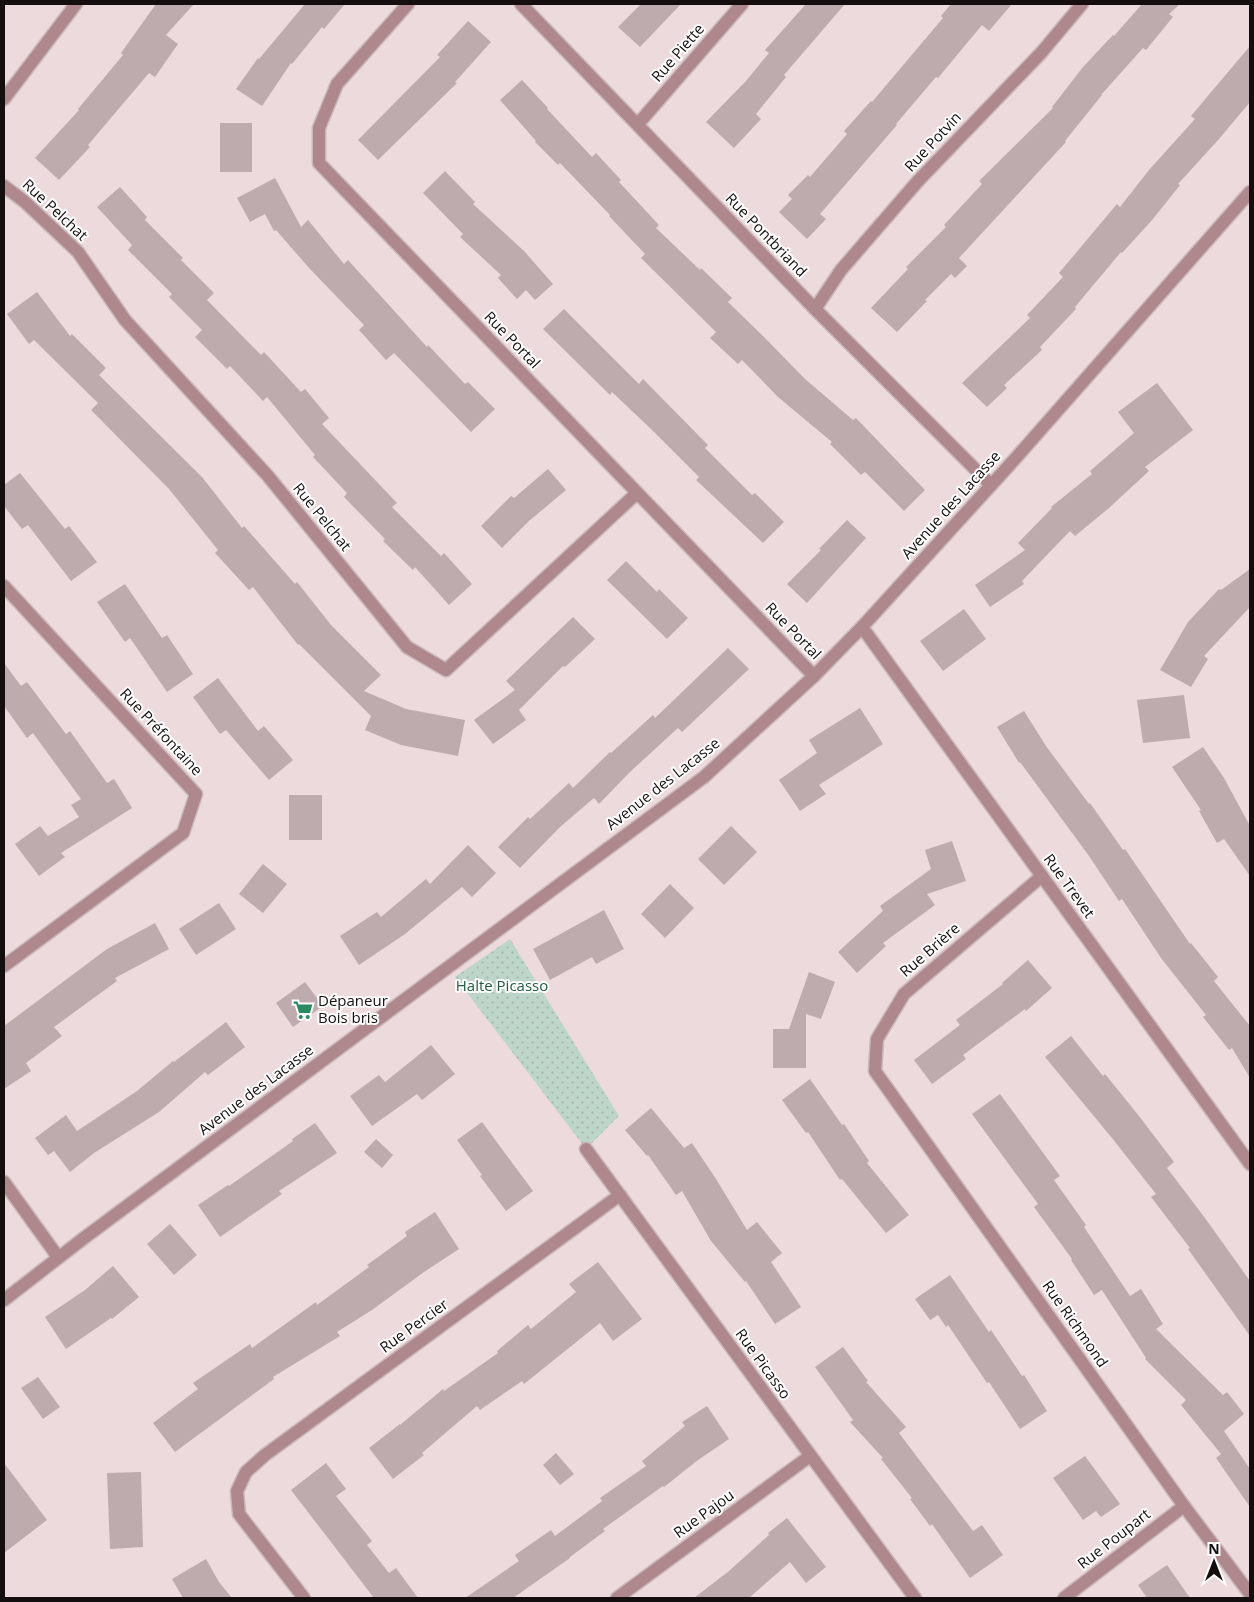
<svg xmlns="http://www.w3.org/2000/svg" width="1254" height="1602" viewBox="0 0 1254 1602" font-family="'Open Sans',sans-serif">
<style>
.park{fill:url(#park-dots)}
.building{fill:#bdabad}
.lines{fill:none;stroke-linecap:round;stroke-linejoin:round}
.minor-casing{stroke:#cab9bb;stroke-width:15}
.tertiary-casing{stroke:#cab9bb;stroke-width:15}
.minor{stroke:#af888d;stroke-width:12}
.tertiary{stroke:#af888d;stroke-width:12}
.labels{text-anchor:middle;stroke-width:4;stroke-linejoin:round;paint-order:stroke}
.street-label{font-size:15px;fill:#140e0f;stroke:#fff}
.park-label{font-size:15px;fill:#205c42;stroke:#fff}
.poi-label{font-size:15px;fill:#140e0f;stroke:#fff;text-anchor:start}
</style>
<defs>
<pattern id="park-dots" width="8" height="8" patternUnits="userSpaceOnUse" patternTransform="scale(1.25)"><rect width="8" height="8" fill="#bed6c9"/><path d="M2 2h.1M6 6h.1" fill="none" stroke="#a2b6ab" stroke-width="1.8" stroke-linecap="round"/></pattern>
</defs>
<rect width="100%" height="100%" fill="#eddadc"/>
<polygon class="park" points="510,939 619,1116 586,1149 455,977"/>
<g class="building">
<polygon points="156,4 194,4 166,35 178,44 155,77 149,73 88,145 90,147 59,180 35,158 79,110 78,109 123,55 121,53"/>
<polygon points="305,4 345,4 324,29 322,27 292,64 291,63 262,106 236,89 258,58 259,59"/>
<polygon points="641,4 681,4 640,47 618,27"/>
<polygon points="806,4 845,4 784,75 786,77 756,114 761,119 734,148 706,122 746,81 769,53 765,50"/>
<polygon points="951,4 1012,4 989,31 982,25 938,78 936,77 896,124 897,125 820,214 826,219 807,239 779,212 792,199 788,195 808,175 810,177 847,134 844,131 871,101 872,102 943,18 941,16"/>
<polygon points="1142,4 1180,4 1169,14 1173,17 1146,50 1143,48 1101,95 1102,95 1065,141 1066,142 959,258 967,266 955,278 951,274 925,300 927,301 897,332 871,308 908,269 906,267 946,227 944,225 982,184 979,181 1053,108 1052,107 1083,67 1113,35 1114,36"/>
<polygon points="468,21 491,42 455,82 457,83 378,160 358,140 440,57 437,55"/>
<polygon points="1250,46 1250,102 1219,139 1178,184 1180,185 1153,219 1122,253 1121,252 1075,307 1076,309 1040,347 1042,350 1004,385 1007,388 987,407 962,383 1030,318 1027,315 1063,277 1059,273 1117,204 1120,207 1149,170 1195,119 1191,116"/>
<polygon points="522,80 548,108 547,109 592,157 596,153 621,180 619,182 659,225 656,228 700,270 701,268 732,298 728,302 764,337 805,379 853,420 856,418 925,490 904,511 865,472 861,475 830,444 832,442 778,397 742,360 738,364 710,338 716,332 641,258 645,254 609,216 610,215 560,163 558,165 535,142 536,141 500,100"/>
<rect x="220" y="123" width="32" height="49"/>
<polygon points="445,171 475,202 473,204 524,251 553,284 535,300 526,290 517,299 498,278 501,275 460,237 463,234 423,193"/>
<polygon points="275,178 301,227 308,220 344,264 348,260 427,347 428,345 465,384 468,382 495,409 471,432 394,353 386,360 359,330 364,325 309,268 276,230 274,231 265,214 250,222 237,198"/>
<polygon points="120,187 147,217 145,220 183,258 181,260 214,293 207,300 261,355 264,352 301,392 305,389 329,418 322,424 397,503 392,507 441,556 444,553 472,584 449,605 415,567 413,570 383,541 385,539 344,497 347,493 313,457 315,455 267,397 263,401 230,366 227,369 195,337 202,330 169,297 172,294 128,250 132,245 97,207"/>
<polygon points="37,292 70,336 72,334 106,368 99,375 202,477 242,528 244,526 295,584 297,582 331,625 381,675 364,691 406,709 465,720 458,756 401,745 365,730 371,716 299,644 298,645 253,587 249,590 215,553 218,550 169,489 91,410 98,403 34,340 29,344 7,314"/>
<polygon points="564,309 639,384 643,379 708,445 705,448 752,495 755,493 784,522 763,543 696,480 699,477 652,430 612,392 610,395 543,329"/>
<polygon points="1157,383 1193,430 1145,467 1149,471 1109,508 1075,536 1070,531 1022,581 1024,584 990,607 975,585 1025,550 1018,543 1052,508 1051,507 1092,474 1090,471 1134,433 1118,412"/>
<polygon points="548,469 566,490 529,521 502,548 481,526 511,496 514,498"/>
<polygon points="20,473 65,529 69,526 97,562 71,581 28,525 22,529 4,506 4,485"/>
<polygon points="847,520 866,538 807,603 787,584 821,550 819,549"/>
<polygon points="626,561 657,592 659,589 688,618 667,639 607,580"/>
<polygon points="1250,569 1250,607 1204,656 1208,659 1191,687 1160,670 1188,622 1219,589 1221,590"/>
<polygon points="125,584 162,638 167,635 193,674 167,692 130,638 125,642 97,602"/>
<polygon points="964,609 986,639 943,671 920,641"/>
<polygon points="573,617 595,639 565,667 563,666 519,710 526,720 493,744 474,720 515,690 506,681"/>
<polygon points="728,648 749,669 682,732 678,728 630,772 599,804 594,798 560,827 520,868 498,847 528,817 530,819 569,783 573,788 610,752 611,753 653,715 655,718"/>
<polygon points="4,663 21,686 27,682 66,734 70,731 107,783 114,779 132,808 61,853 65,857 39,876 15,844 40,826 48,836 79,817 71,805 81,799 33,733 27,738 4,706"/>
<polygon points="218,678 258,731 264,726 293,760 269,780 226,730 220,734 193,697"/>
<polygon points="1184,695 1190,738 1143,743 1137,700"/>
<polygon points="860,708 883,744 819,785 826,794 800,811 779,780 817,753 809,740"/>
<polygon points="1024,711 1046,746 1089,804 1090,803 1123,850 1125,849 1190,944 1191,943 1218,977 1214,981 1250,1026 1250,1078 1232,1048 1229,1050 1203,1017 1206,1015 1161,958 1122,899 1119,901 1089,856 1020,762 1019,763 997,727"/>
<polygon points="1203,747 1224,778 1250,826 1250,876 1224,839 1217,843 1199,811 1201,810 1172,767"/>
<rect x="289" y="795" width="33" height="45"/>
<polygon points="731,826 757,852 724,885 698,859"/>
<polygon points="952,841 966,881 927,894 935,905 883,943 886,946 857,973 838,952 883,911 880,906 931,869 925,850"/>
<polygon points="468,845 496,873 472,897 462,887 405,934 359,965 340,936 377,912 381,917 426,879 430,884"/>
<polygon points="263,864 287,884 263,913 239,894"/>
<polygon points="670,884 694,908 665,938 641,914"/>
<polygon points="219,903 236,929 196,955 179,929"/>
<polygon points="604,910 624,949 596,964 592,957 550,980 533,949"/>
<polygon points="155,923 169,949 115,978 117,981 54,1027 62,1036 26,1063 31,1071 4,1089 4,1026 107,949"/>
<polygon points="1028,960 1052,988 1026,1011 1025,1009 963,1055 966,1059 932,1084 914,1060 960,1025 956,1020 1003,984 1002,983"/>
<polygon points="809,972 835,982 821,1019 806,1014 806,1068 773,1068 773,1029 789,1029"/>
<polygon points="305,982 323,1006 293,1027 276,1003"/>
<polygon points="226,1022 245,1047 208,1075 205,1072 159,1112 94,1153 70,1172 54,1151 48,1155 35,1138 66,1115 77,1131 137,1091 173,1061 174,1062"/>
<polygon points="1071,1036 1103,1076 1105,1074 1139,1116 1174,1162 1167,1168 1205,1218 1250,1281 1250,1336 1188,1249 1190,1248 1151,1197 1156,1194 1112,1138 1045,1057"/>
<polygon points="431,1045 455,1074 422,1100 417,1094 372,1126 350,1096 379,1075 385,1082"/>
<polygon points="810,1079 842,1125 844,1124 869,1161 867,1163 909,1215 886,1233 842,1179 840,1180 808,1132 806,1133 782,1100"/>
<polygon points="1000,1094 1060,1176 1054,1180 1086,1225 1084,1227 1130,1296 1141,1289 1163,1324 1156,1329 1223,1395 1227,1392 1244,1414 1224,1431 1250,1469 1250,1507 1216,1458 1221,1454 1181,1405 1186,1400 1145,1359 1146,1358 1102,1290 1094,1295 1071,1260 1072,1259 1034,1207 1038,1204 972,1114"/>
<polygon points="651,1108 684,1148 692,1143 716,1179 747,1230 757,1222 782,1253 771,1262 801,1307 775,1324 746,1281 745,1282 711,1241 682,1191 676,1195 648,1155 647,1156 625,1130"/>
<polygon points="482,1122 533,1191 506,1211 480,1176 482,1175 457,1140"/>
<polygon points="315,1123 337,1153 279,1191 282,1194 220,1237 198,1205 228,1185 229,1186 293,1141 292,1139"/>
<polygon points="376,1139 393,1155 382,1168 364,1152"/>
<polygon points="435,1212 459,1249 424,1272 372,1310 337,1332 340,1336 273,1377 274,1379 175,1452 153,1423 198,1389 193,1383 250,1344 252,1348 316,1302 317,1305 369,1267 367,1265 407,1236 405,1232"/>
<polygon points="170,1224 197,1255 174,1275 147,1244"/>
<polygon points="598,1262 642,1319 613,1341 600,1323 524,1384 522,1381 480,1410 477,1406 422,1453 424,1455 393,1479 369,1448 400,1424 400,1425 443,1389 444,1391 498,1353 497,1351 528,1325 531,1329 576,1292 569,1284"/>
<polygon points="113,1266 139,1297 112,1319 111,1318 66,1349 45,1317 85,1290"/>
<polygon points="950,1275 989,1332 991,1330 1022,1376 1024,1375 1047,1411 1020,1429 989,1382 987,1383 948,1325 946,1327 938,1315 930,1320 915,1299"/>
<polygon points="843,1347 868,1381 866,1382 906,1427 899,1433 973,1531 982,1525 1003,1555 970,1578 932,1524 930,1526 910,1499 912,1498 881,1459 883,1458 850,1422 853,1420 815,1367"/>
<polygon points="38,1377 60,1407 43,1419 21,1388"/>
<polygon points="707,1406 729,1439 698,1460 664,1487 663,1486 603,1529 605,1531 570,1557 570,1558 513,1598 465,1598 519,1561 515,1555 551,1530 555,1536 602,1501 600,1498 646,1466 642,1461 685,1426 682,1422"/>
<polygon points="556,1453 574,1474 560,1485 543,1465"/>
<polygon points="1085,1456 1120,1504 1101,1517 1096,1511 1083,1520 1053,1478"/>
<polygon points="4,1463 47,1520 4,1553"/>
<polygon points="326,1463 346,1489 336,1496 372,1541 367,1545 389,1573 396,1568 418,1598 374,1598 291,1490"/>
<polygon points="141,1472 143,1547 110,1549 107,1473"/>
<polygon points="787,1518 826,1567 806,1583 790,1562 749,1598 694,1598 729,1571 769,1535 768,1533"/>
<polygon points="206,1559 219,1582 232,1598 183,1598 172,1579"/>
<polygon points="1167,1565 1190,1598 1147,1598 1138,1585"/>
</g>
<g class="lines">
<defs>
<g id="minor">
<polyline points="408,4 337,84 319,128 319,163 814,676"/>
<polyline points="521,4 815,309 991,485"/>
<polyline points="4,99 76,4"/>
<polyline points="638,124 742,4"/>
<polyline points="4,186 25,202 78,252 125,320 268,476 407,647 446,670 637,493"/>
<polyline points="815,309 841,270 918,181 1041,53 1082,4"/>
<polyline points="4,586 196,794 183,833 4,966"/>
<polyline points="862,627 1250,1164"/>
<polyline points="1042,876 904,994 877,1039 875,1071 1184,1506 1250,1594"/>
<polyline points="586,1149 915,1598"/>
<polyline points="4,1182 58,1257"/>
<polyline points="304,1598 239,1514 237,1491 246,1472 265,1455 620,1195"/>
<polyline points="617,1598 810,1456"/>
<polyline points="1064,1598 1184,1506"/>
</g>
<polyline id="tertiary" points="4,1300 84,1238 704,777 814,676 862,627 1014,460 1250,192"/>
</defs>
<use href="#minor" class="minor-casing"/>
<use href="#tertiary" class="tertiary-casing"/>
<use href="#minor" class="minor"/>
<use href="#tertiary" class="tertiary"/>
</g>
<defs>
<symbol id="supermarket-bare" viewBox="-9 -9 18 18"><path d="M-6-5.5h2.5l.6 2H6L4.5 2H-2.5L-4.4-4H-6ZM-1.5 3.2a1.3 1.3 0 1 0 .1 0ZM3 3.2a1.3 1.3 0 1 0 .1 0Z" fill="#2a8a62" stroke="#fff" stroke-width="2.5" paint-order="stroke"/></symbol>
</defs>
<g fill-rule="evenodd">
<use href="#supermarket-bare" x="289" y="996" width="28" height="28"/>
</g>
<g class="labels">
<g class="street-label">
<text transform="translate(678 53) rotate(-49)" y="5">Rue Piette</text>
<text transform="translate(933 142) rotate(-47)" y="5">Rue Potvin</text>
<text transform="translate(55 210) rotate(43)" y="5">Rue Pelchat</text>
<text transform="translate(766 235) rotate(46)" y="5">Rue Pontbriand</text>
<text transform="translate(512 340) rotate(46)" y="5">Rue Portal</text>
<text transform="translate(951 505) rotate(-48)" y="5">Avenue des Lacasse</text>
<text transform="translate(322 517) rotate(51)" y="5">Rue Pelchat</text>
<text transform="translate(793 631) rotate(46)" y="5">Rue Portal</text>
<text transform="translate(161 732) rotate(47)" y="5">Rue Préfontaine</text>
<text transform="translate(663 784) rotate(-38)" y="5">Avenue des Lacasse</text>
<text transform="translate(1069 886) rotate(54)" y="5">Rue Trevet</text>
<text transform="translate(930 950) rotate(-41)" y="5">Rue Brière</text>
<text transform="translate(256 1090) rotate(-37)" y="5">Avenue des Lacasse</text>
<text transform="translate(1075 1324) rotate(55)" y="5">Rue Richmond</text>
<text transform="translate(414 1326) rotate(-36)" y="5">Rue Percier</text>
<text transform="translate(763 1364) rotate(54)" y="5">Rue Picasso</text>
<text transform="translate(704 1514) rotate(-36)" y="5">Rue Pajou</text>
<text transform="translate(1114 1539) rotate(-38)" y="5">Rue Poupart</text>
</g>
<g class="park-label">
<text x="502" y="991">Halte Picasso</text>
</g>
<g class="poi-label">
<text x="318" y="1006">Dépaneur<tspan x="318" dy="17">Bois bris</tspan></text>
</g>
</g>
<rect width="1254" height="1602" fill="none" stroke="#140e0f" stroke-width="10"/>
<g transform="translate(1214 1562)" stroke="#ffffff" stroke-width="4" paint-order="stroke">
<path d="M0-4L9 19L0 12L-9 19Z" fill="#140e0f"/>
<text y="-8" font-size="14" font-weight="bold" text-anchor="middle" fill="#140e0f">N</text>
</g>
</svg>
